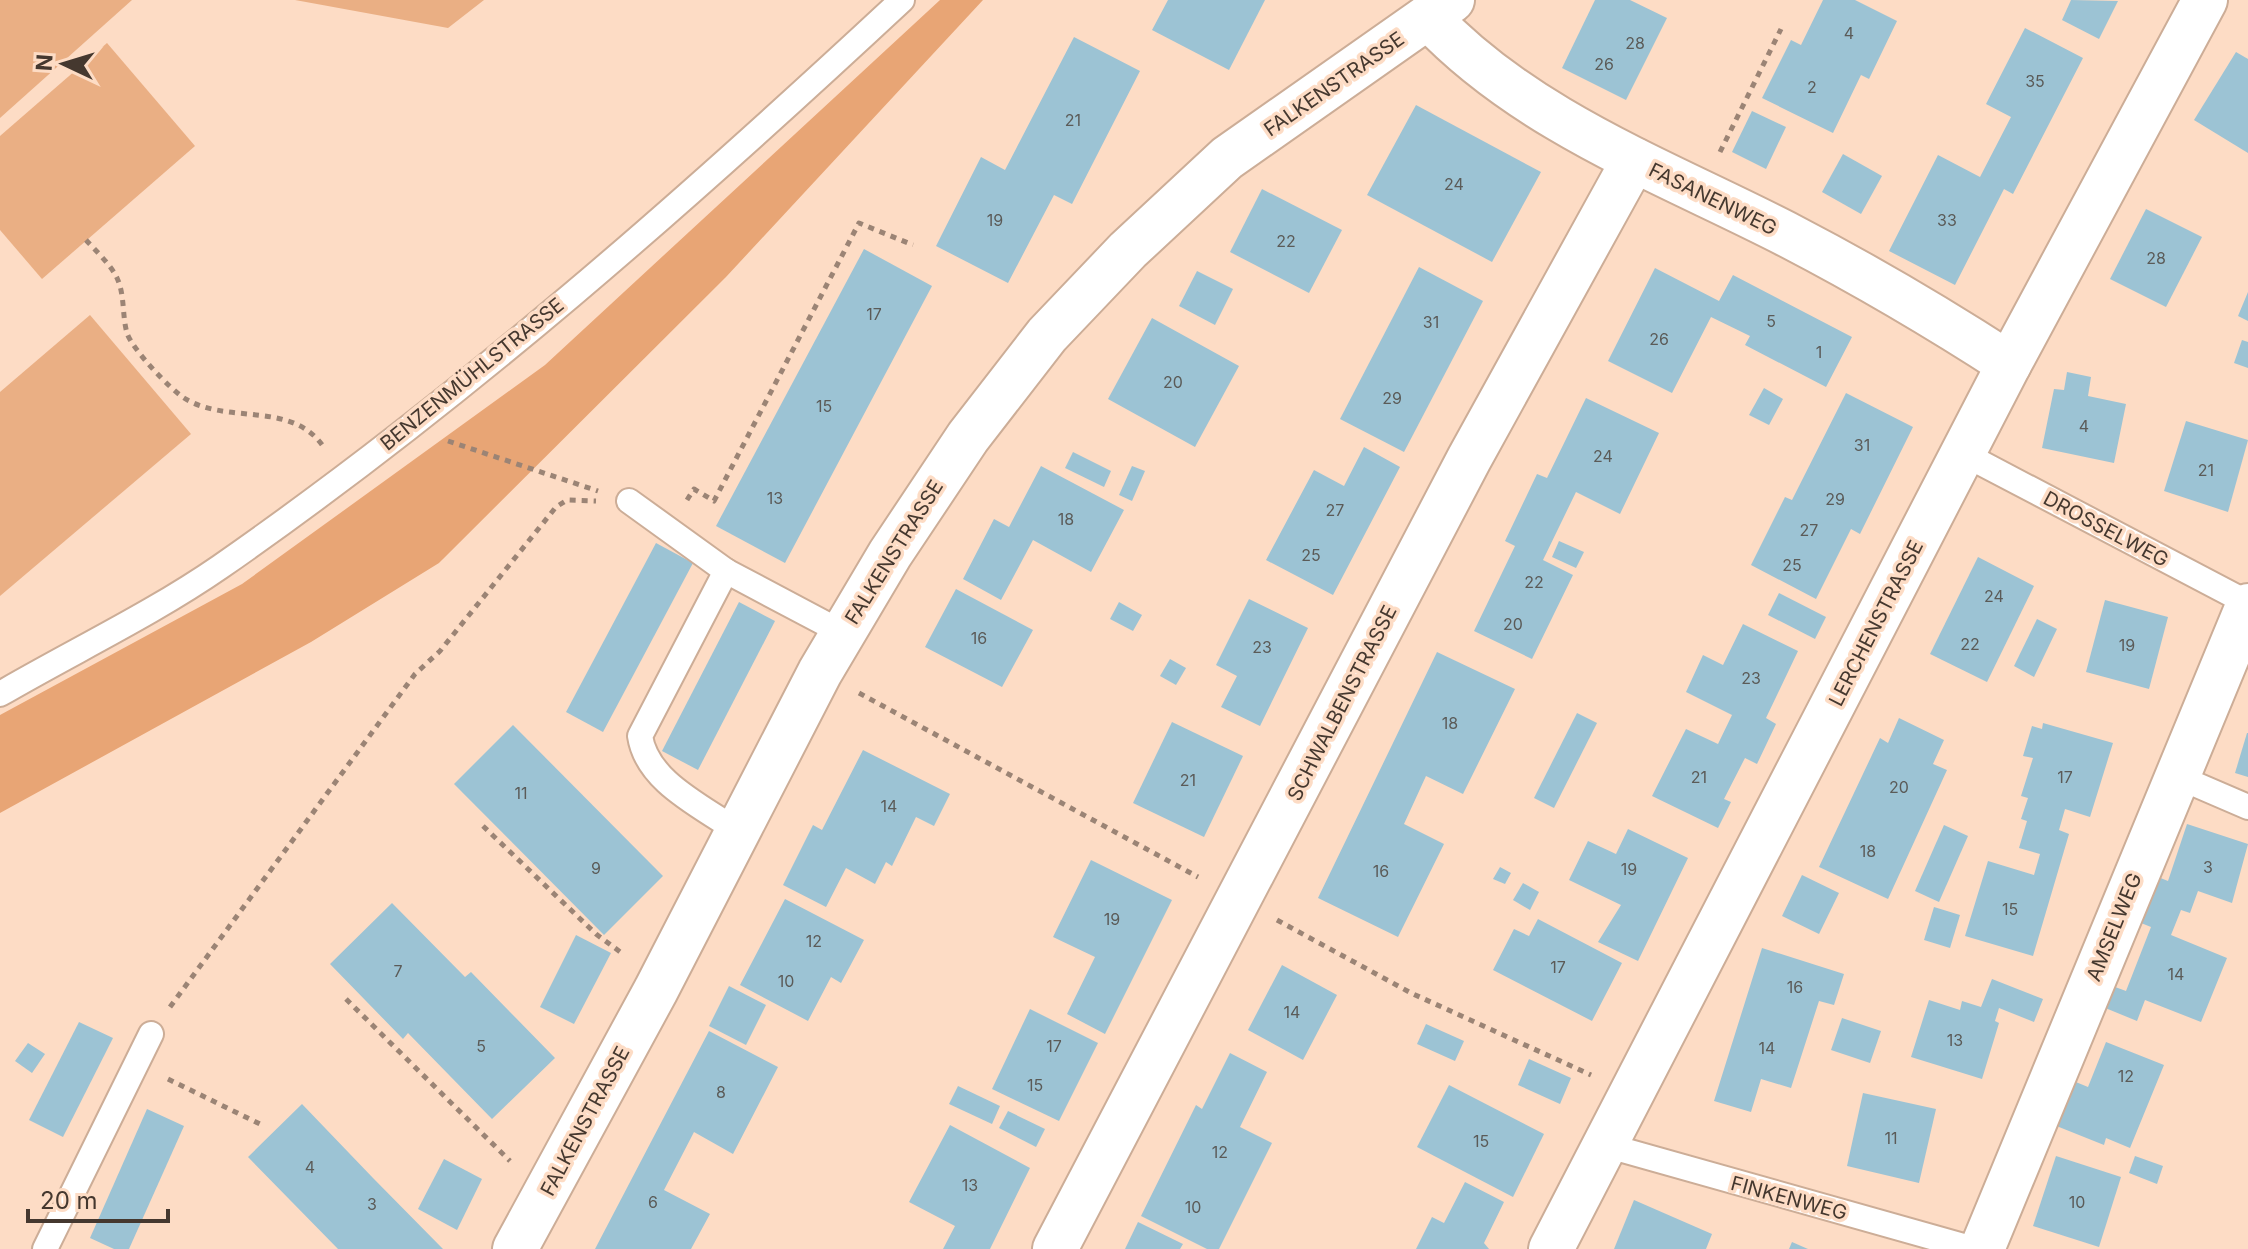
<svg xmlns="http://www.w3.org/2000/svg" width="2248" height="1249" viewBox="0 0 2248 1249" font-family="Inter,sans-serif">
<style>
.green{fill:#eaaf84}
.forest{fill:#e8a575}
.building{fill:#9cc3d4}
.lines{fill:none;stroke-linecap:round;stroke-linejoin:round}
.service-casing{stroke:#ccad97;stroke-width:28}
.minor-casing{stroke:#ccad97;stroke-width:48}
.path{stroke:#9b8475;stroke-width:5;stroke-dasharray:6 6;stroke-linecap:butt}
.service{stroke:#fff;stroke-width:24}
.minor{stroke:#fff;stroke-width:44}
.labels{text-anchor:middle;stroke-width:7;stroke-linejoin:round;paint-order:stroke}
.number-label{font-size:16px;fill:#5b5b58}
.street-label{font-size:20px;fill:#45382f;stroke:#fddcc5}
</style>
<rect width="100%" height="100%" fill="#fddcc5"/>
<g class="green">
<polygon points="0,0 132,0 0,118"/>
<polygon points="295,0 484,0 448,28"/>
<polygon points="107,43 195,146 42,279 0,230 0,136"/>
<polygon points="90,315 191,434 0,596 0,392"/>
</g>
<polygon class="forest" points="940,0 983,0 726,277 439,563 311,642 0,813 0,715 242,584 545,365"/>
<g class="building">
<polygon points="1168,0 1265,0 1229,70 1152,30"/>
<polygon points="1595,0 1630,0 1667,18 1626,100 1562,68"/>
<polygon points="1823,0 1855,0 1897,21 1869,79 1861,75 1833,133 1762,98 1791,40 1801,45"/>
<polygon points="2071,0 2118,1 2099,39 2062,20"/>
<polygon points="2025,28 2083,58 2013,194 2004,189 1955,285 1889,251 1938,155 1980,177 2011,117 1986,104"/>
<polygon points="1074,37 1140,71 1072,204 1054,195 1008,283 936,246 981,157 1005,170"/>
<polygon points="2236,52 2248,59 2248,153 2194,120"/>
<polygon points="1416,105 1541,172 1492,262 1367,195"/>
<polygon points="1752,111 1786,127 1766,169 1732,152"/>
<polygon points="1843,154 1882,176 1861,214 1822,192"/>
<polygon points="1262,189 1342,230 1309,293 1230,252"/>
<polygon points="2146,209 2202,237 2166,307 2110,279"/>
<polygon points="864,249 932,286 785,563 716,526"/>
<polygon points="1419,267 1483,301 1404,452 1340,419"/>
<polygon points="1655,268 1719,301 1733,275 1852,337 1826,387 1745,345 1750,336 1711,317 1672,393 1608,361"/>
<polygon points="1197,271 1233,289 1215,325 1179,306"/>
<polygon points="2248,292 2248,321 2238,316"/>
<polygon points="1152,318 1239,366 1195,447 1108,399"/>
<polygon points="2242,340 2248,342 2248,368 2234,363"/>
<polygon points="2067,372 2091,377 2088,396 2126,404 2114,463 2042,448 2054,389 2064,390"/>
<polygon points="1764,388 1783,399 1769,425 1749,415"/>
<polygon points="1846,393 1913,427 1860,534 1851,529 1816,599 1751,565 1785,497 1792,500"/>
<polygon points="1586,398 1659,433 1620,514 1576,492 1543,560 1573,575 1532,659 1474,631 1515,546 1505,541 1537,474 1547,478"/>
<polygon points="2186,421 2248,440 2228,512 2164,491"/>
<polygon points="1364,447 1400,467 1333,595 1266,560 1314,470 1344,486"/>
<polygon points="1073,452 1111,471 1104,487 1065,468"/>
<polygon points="1041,466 1124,510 1091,572 1033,540 1001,600 963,579 994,519 1009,527"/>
<polygon points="1132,466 1145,471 1132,501 1119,495"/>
<polygon points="1559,541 1584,552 1576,568 1552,557"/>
<polygon points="656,543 693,563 603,732 566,712"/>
<polygon points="1978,557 2034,586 1987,682 1930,654"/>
<polygon points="956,589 1033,630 1002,687 925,647"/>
<polygon points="1779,593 1826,617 1815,639 1768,615"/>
<polygon points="1249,599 1308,628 1260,726 1221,707 1237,676 1216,665"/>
<polygon points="2105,600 2168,617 2149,689 2086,672"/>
<polygon points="739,602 775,621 698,770 662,751"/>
<polygon points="1119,602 1142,615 1133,631 1110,619"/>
<polygon points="2037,619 2057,629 2034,677 2014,666"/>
<polygon points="1743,624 1798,651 1766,718 1776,724 1757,764 1745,758 1724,799 1731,802 1718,828 1652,796 1686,729 1718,744 1732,715 1686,692 1703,655 1723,665"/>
<polygon points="1437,652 1515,689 1463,794 1426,776 1404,824 1444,844 1398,937 1318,898"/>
<polygon points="1170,659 1186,668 1176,685 1160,676"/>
<polygon points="1577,713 1597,723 1554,808 1534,798"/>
<polygon points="1899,718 1944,740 1933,764 1947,770 1888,899 1819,867 1880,738 1888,743"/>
<polygon points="1172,722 1243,756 1204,837 1133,803"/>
<polygon points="2043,723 2113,743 2090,817 2065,809 2059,830 2069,834 2033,956 1965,936 1988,861 2034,875 2040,854 2019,848 2027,821 2021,819 2028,798 2021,796 2033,758 2023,756 2032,726 2042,729"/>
<polygon points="513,725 663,876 604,935 454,784"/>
<polygon points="2247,733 2248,733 2248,777 2235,773"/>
<polygon points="863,750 950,794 934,826 916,817 892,866 886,862 875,884 846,868 826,907 783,885 813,825 822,830"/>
<polygon points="2187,824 2248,844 2232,903 2198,891 2190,913 2181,910 2171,935 2227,958 2201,1022 2145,1000 2137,1021 2098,1005 2107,984 2126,991 2151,927 2141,923 2158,877 2168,881"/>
<polygon points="1944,825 1968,836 1939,902 1915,891"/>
<polygon points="1628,829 1688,858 1638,961 1598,942 1621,905 1569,880 1588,841 1616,854"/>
<polygon points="1091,860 1172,900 1105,1034 1067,1014 1095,957 1053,937"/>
<polygon points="1500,867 1511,873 1505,884 1493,879"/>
<polygon points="1802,875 1839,893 1819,934 1782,916"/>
<polygon points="1523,883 1539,892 1530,910 1513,900"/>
<polygon points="785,899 864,940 841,983 831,977 808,1021 740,985"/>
<polygon points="392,903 465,977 471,972 555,1058 492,1119 408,1033 403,1039 330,964"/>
<polygon points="1934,907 1960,915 1950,948 1924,940"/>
<polygon points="1538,919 1622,963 1592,1021 1493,970 1514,929 1529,936"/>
<polygon points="576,935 611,953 574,1024 540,1007"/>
<polygon points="1762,948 1844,974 1834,1005 1819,1001 1791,1088 1761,1079 1751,1112 1714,1101"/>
<polygon points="1282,965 1337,995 1303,1060 1248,1030"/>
<polygon points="1992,979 2043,999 2034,1022 1999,1008 1995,1021 1999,1023 1982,1079 1911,1057 1929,1000 1960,1010 1962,1001 1981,1007"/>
<polygon points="729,986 766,1005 746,1045 709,1026"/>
<polygon points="1030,1009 1098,1043 1059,1121 992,1089"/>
<polygon points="1842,1018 1881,1031 1870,1063 1831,1050"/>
<polygon points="79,1022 113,1038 63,1137 29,1120"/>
<polygon points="1426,1024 1464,1041 1455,1061 1417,1044"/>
<polygon points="709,1031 778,1067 733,1154 694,1132 664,1190 710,1214 691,1249 595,1249"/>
<polygon points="2106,1042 2164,1065 2130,1148 2106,1138 2104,1145 2054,1125 2071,1080 2088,1087"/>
<polygon points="28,1043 45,1054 32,1073 15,1061"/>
<polygon points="1230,1053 1267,1072 1240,1127 1272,1143 1219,1249 1207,1249 1141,1216 1196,1105 1202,1109"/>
<polygon points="1529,1059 1571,1078 1560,1104 1518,1085"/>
<polygon points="1449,1085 1544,1134 1513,1197 1417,1147"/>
<polygon points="958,1086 1000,1106 992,1124 949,1104"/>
<polygon points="1863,1093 1936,1109 1919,1183 1847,1166"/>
<polygon points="302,1104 373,1178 443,1249 338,1249 248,1157"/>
<polygon points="147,1109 184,1126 129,1249 114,1249 90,1238"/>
<polygon points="1008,1111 1045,1129 1036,1147 999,1128"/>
<polygon points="950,1125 1030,1168 990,1249 943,1249 955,1226 909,1202"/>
<polygon points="2056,1156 2121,1177 2099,1247 2033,1226"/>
<polygon points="2135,1156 2163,1166 2157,1184 2129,1173"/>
<polygon points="444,1159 482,1179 457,1230 418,1209"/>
<polygon points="1465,1182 1504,1202 1484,1243 1489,1249 1416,1249 1432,1217 1444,1223"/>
<polygon points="1634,1200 1712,1234 1706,1249 1614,1249"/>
<polygon points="1138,1222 1183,1244 1180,1249 1125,1249"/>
<polygon points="1792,1242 1808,1249 1789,1249"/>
</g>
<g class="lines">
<defs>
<g id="service">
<polyline points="1964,454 2248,603"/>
<polyline points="629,501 726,571 843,633"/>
<path d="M726 571 640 736C647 782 702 806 737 831"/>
<path d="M0 694C72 652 152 614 220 567 463 398 686 201 902 0"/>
<polyline points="2176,776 2248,807"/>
<polyline points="1605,1145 1974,1249"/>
<polyline points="45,1249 151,1034"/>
</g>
<g id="minor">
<path d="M1429 18C1527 122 1666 172 1790 236 1865 275 1938 318 2009 364"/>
<polyline points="515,1249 656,990 820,672 890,554 968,437 1047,335 1128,250 1227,158 1452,0"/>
<polyline points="1055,1249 1469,459 1634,160"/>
<polyline points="1551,1249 2009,364 2205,0"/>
<polyline points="1982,1249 2248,606"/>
</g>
</defs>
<use href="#service" class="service-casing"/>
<use href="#minor" class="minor-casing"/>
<g class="path">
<polyline points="1720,152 1781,29"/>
<path d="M86 240C96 251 111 265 117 278 125 295 122 316 127 333 132 349 170 389 184 398 229 426 293 399 325 449"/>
<polyline points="448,441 598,491"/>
<polyline points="687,500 694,489 714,501 859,223 913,245"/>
<polyline points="859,693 1198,877"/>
<polyline points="483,826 596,934 623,954"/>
<polyline points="1277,920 1411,993 1591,1075"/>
<polyline points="346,999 510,1161"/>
<polyline points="170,1007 415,674 440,651 556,507 567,500 596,501"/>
<polyline points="168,1079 264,1126"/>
</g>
<use href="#service" class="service"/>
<use href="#minor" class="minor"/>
</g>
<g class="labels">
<g class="number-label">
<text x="1849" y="39">4</text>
<text x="1635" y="49">28</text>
<text x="1604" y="70">26</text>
<text x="2035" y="87">35</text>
<text x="1812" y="93">2</text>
<text x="1073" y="126">21</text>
<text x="1454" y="190">24</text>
<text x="995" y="226">19</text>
<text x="1947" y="226">33</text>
<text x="1286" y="247">22</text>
<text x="2156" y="264">28</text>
<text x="874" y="320">17</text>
<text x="1771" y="327">5</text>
<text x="1431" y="328">31</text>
<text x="1659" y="345">26</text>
<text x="1819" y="358">1</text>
<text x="1173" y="388">20</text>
<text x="1392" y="404">29</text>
<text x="824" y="412">15</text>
<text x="2084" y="432">4</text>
<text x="1862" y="451">31</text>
<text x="1603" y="462">24</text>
<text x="2206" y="476">21</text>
<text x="775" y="504">13</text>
<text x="1835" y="505">29</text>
<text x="1335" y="516">27</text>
<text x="1066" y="525">18</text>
<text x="1809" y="536">27</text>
<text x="1311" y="561">25</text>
<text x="1792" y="571">25</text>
<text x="1534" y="588">22</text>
<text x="1994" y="602">24</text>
<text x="1513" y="630">20</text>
<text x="979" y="644">16</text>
<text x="1970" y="650">22</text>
<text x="2127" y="651">19</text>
<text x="1262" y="653">23</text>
<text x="1751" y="684">23</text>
<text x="1450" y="729">18</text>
<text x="1699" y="783">21</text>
<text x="2065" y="783">17</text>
<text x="1188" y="786">21</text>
<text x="1899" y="793">20</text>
<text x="521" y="799">11</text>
<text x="889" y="812">14</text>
<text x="1868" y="857">18</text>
<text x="2208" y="873">3</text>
<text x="596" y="874">9</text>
<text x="1629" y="875">19</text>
<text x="1381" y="877">16</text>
<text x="2010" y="915">15</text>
<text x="1112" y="925">19</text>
<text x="814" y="947">12</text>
<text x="1558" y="973">17</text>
<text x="398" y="977">7</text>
<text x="2176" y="980">14</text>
<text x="786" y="987">10</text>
<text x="1795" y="993">16</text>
<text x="1292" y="1018">14</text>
<text x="1955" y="1046">13</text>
<text x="481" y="1052">5</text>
<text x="1054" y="1052">17</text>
<text x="1767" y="1054">14</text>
<text x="2126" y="1082">12</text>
<text x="1035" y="1091">15</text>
<text x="721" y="1098">8</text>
<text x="1891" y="1144">11</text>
<text x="1481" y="1147">15</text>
<text x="1220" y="1158">12</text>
<text x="310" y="1173">4</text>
<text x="970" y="1191">13</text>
<text x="653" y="1208">6</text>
<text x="2077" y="1208">10</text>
<text x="372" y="1210">3</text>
<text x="1193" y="1213">10</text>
</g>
<g class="street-label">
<text transform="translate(1334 84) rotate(-35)" y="7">FALKENSTRASSE</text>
<text transform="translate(1713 199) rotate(26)" y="7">FASANENWEG</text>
<text transform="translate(472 374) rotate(-39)" y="7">BENZENMÜHLSTRASSE</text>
<text transform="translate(2106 529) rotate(28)" y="7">DROSSELWEG</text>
<text transform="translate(894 552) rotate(-58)" y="7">FALKENSTRASSE</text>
<text transform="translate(1876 623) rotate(-63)" y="7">LERCHENSTRASSE</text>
<text transform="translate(1342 703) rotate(-63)" y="7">SCHWALBENSTRASSE</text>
<text transform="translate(2114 927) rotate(-68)" y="7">AMSELWEG</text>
<text transform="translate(585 1121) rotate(-62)" y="7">FALKENSTRASSE</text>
<text transform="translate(1789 1198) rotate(15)" y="7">FINKENWEG</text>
</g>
</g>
<g transform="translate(64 64) rotate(274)" stroke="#fddcc5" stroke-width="6" paint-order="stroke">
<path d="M0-6L14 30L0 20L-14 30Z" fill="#45382f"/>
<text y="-12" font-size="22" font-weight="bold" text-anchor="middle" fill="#45382f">N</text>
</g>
<path d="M28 1209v12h140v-12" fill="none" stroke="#45382f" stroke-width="4"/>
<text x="40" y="1209" font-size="24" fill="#45382f" stroke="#fddcc5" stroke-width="6" paint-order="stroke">20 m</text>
</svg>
